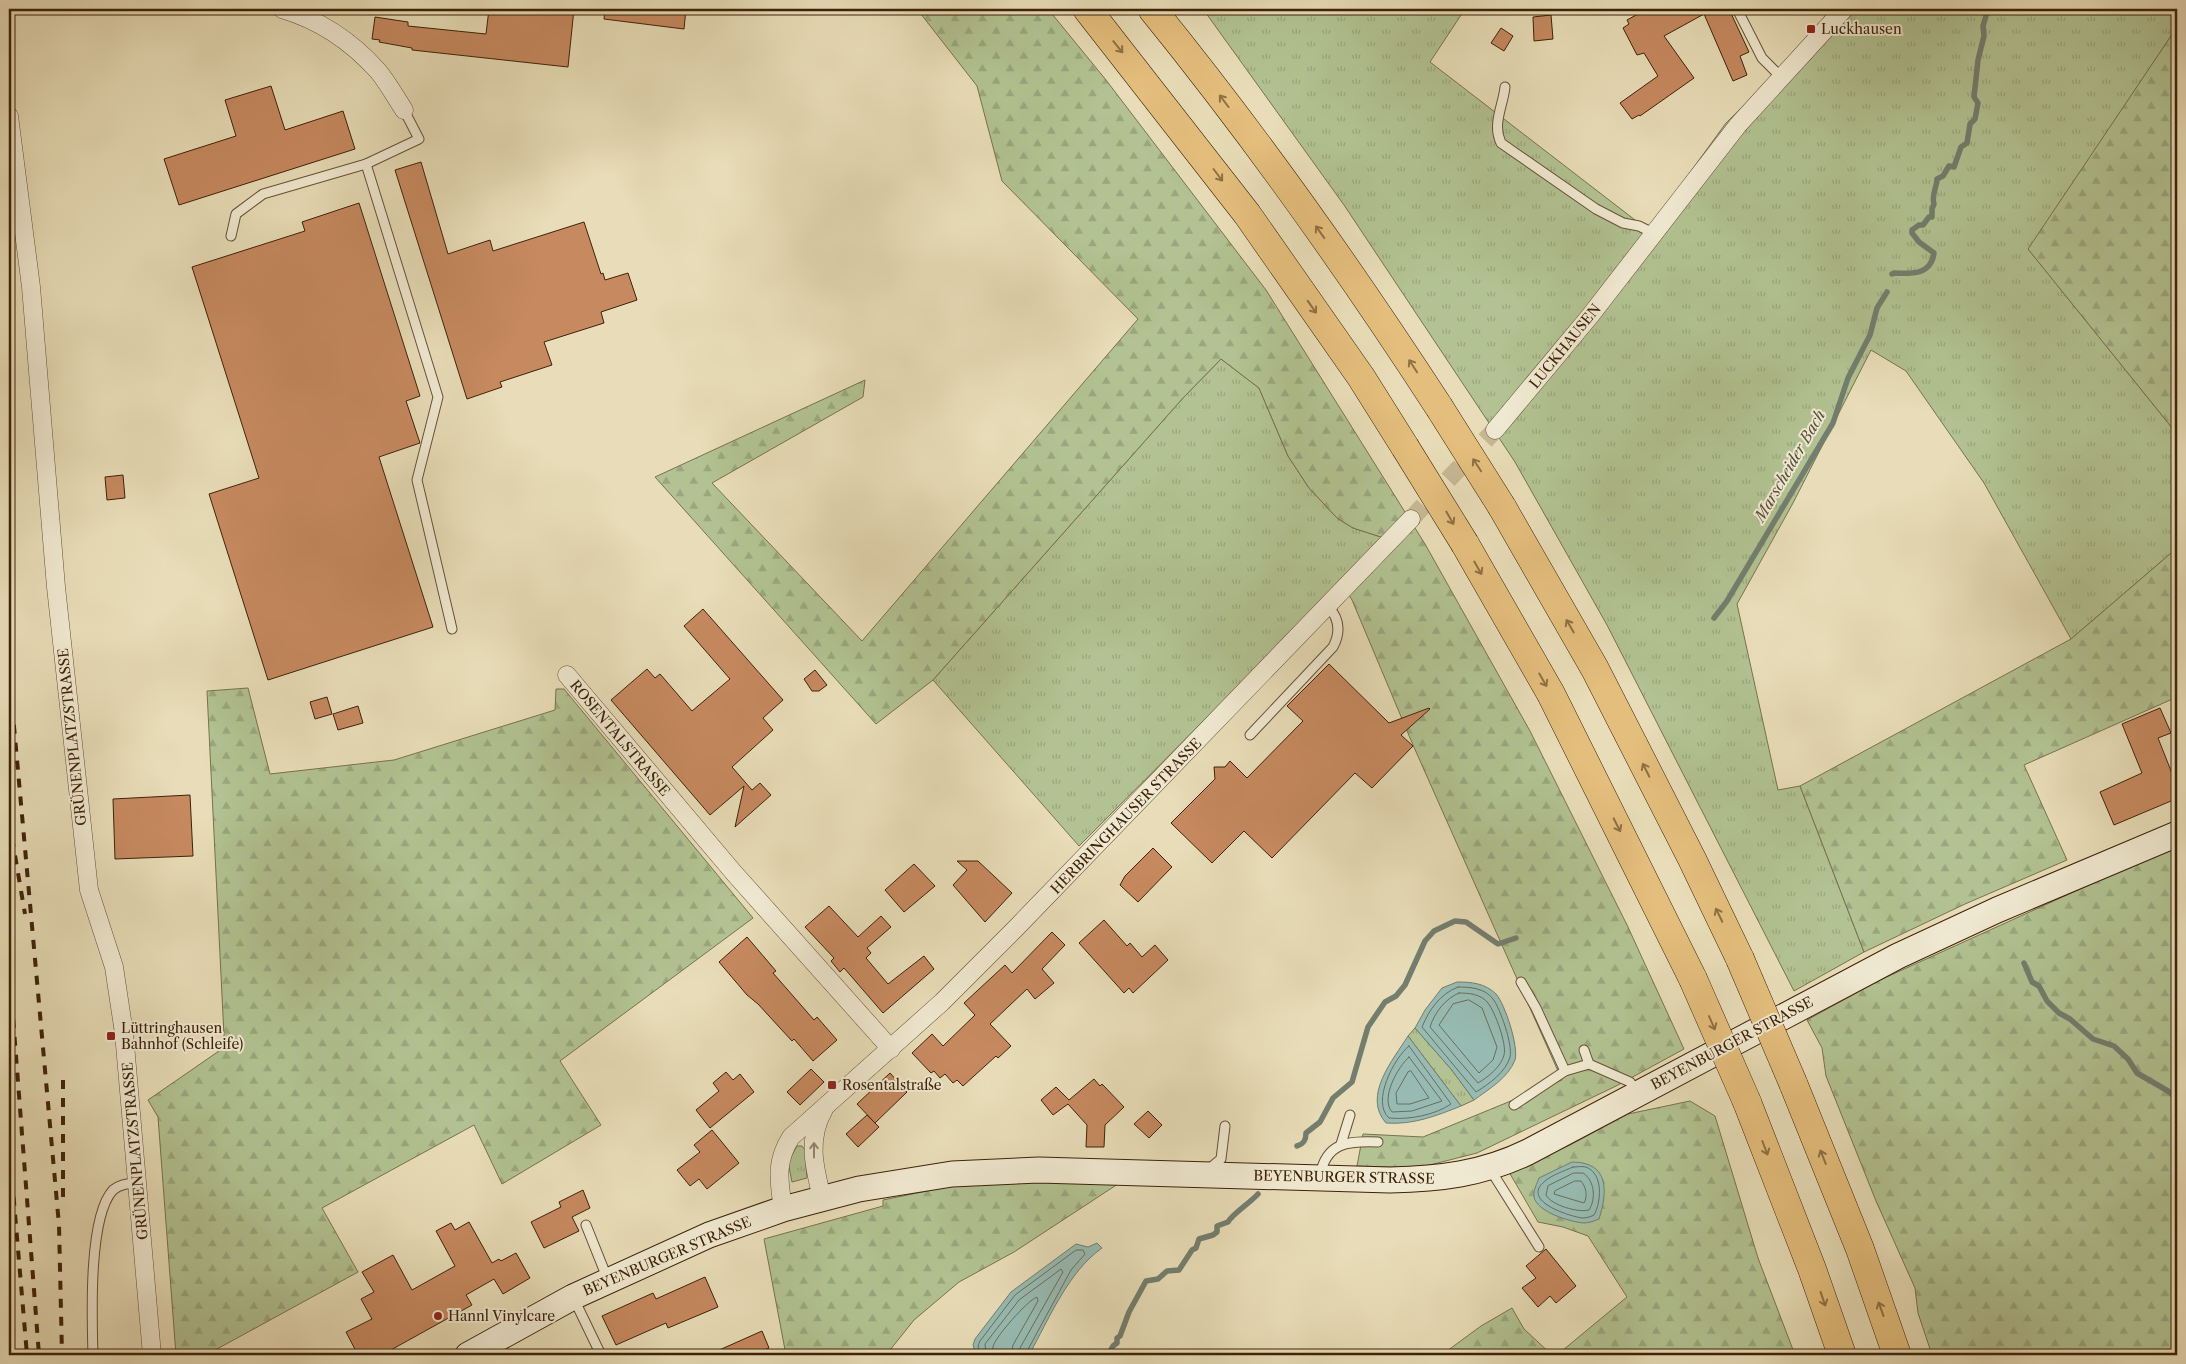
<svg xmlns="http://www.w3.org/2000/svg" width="2186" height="1364" viewBox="0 0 2186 1364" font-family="'Libre Caslon Text',serif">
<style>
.grass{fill:url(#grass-tufts);stroke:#78724e}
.forest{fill:url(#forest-firs);stroke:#78724e}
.water{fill:#97bbb2;stroke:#737e6e}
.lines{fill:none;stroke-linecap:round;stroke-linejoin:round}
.shore{stroke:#6a6e5e;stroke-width:1}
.stream{stroke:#737e6e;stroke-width:5.5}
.building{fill:#c78960;stroke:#3d2209}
.street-tunnel{stroke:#c6b895;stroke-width:18;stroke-dasharray:18 9;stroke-linecap:butt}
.lane-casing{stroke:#685135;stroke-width:11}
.street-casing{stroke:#685135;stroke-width:19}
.secondary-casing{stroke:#3d2209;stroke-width:27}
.highway-casing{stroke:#3d2209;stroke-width:29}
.lane{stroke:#f0e9d1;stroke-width:9}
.street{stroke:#f0e9d1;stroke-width:18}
.secondary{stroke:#f0e9d1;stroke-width:25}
.highway{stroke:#e4be7c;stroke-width:28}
.rail{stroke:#3d2209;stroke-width:4;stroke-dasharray:9 9;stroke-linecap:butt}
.highway-bridge-casing{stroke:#3d2209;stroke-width:29;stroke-linecap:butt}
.highway-bridge{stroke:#e4be7c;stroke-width:28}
.oneway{stroke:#907042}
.oneway2{stroke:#96866d}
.poi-dot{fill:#8f2418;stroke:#f0e9d1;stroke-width:2}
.labels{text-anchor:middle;stroke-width:4;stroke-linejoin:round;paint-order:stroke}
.poi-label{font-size:14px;fill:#3d2209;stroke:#f0e9d1;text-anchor:start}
.street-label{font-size:14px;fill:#3d2209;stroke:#f0e9d1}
.water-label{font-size:15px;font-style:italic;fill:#58503c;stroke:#f0e9d1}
</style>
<defs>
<pattern id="grass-tufts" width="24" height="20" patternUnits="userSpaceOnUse" patternTransform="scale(1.25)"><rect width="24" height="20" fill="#b2c292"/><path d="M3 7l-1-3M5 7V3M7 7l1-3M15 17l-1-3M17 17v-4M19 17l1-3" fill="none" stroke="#9aa67d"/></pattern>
<pattern id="forest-firs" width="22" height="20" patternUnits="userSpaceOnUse" patternTransform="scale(1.25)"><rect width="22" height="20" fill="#b2c292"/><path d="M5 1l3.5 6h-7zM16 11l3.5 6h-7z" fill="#9aa67d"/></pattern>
</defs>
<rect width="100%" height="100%" fill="#e8ddb8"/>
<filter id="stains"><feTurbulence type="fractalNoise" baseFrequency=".004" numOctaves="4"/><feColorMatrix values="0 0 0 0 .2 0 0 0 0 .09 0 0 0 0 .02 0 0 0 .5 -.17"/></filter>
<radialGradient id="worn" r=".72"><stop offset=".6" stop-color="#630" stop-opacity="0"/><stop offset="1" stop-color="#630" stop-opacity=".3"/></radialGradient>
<g class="grass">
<polygon points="1203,9 1465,9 1430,62 1648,230 1726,123 1777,74 1835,9 2177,9 2177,27 2029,250 2177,434 2177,548 2071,639 1984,483 1906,371 1871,350 1793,503 1737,604 1778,790 1800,786 1864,952 1794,991 1607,625 1515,462 1344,205"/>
<polygon points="1221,359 1259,388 1288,456 1309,488 1337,518 1353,528 1381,537 1341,583 1079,846 933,680 1183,398"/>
<polygon points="1415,1028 1451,1069 1474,1100 1461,1106 1408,1036"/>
<polygon points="797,1146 802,1146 805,1150 807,1178 792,1182 788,1162"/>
</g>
<g class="forest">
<polygon points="917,9 1048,9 1106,80 1266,290 1425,544 1530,731 1627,925 1684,1049 1616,1086 1477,1153 1418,1168 1357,1166 1363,1134 1423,1137 1562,1080 1413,745 1352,600 1341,583 1381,537 1353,528 1337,518 1309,488 1288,456 1259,388 1221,359 1183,398 933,680 876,724 655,477 865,380 863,397 712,483 862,641 1138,319 1002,181 977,86"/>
<polygon points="2177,27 2177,434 2028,249"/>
<polygon points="2177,548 2177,697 2024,765 2067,860 1965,904 1864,952 1800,786 2071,639"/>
<polygon points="248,688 270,774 394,760 555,710 556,689 564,689 753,918 560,1061 601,1125 502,1184 474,1125 322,1208 358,1272 206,1355 176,1355 158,1117 148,1100 219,1051 224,1036 207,691"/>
<polygon points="2177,845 2177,1355 1932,1355 1918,1313 1915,1288 1876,1201 1826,1076 1822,1048 1807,1020 1880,980"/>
<polygon points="1690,1101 1715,1116 1758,1258 1795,1355 1557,1355 1627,1297 1588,1236 1563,1227 1538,1222 1509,1172 1570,1145 1628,1114"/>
<polygon points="1036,1179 1121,1182 1014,1252 959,1282 914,1320 886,1355 786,1355 764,1239 883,1206 883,1200 951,1186"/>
<polygon points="1512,1308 1524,1329 1552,1355 1434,1355 1447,1351 1481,1326"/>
</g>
<g class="water">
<path d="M1457 982C1471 982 1485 983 1496 994 1505 1004 1519 1047 1515 1060 1508 1078 1489 1089 1474 1100L1451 1069 1415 1028 1425 1010 1442 988Z"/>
<path d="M1408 1036 1461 1106C1436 1116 1413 1125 1386 1123 1362 1096 1393 1060 1408 1036Z"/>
<path d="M1572 1162C1609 1162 1608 1191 1599 1219 1594 1221 1589 1223 1584 1223 1570 1222 1537 1212 1534 1197 1533 1190 1537 1184 1539 1178Z"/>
<path d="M1097 1243 1102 1248C1068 1272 1049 1319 1029 1355H976L973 1345 975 1339 1011 1292 1076 1244 1088 1247Z"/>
</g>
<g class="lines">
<g class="shore">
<path d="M1458 987C1470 987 1485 988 1493 999 1500 1008 1513 1045 1510 1057 1506 1072 1489 1084 1476 1092L1422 1027C1429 1010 1440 994 1458 987Z"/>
<path d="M1459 993C1469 993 1481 994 1488 1003 1495 1012 1507 1044 1504 1055 1501 1067 1488 1077 1478 1083L1430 1027C1435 1012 1445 999 1459 993Z"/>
<polygon points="1469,1000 1482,1008 1497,1047 1493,1060 1479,1073 1439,1025 1453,1004"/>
<path d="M1409 1046 1451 1104C1435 1115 1409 1120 1389 1118 1371 1102 1394 1058 1409 1046Z"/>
<path d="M1409 1057 1442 1101 1412 1111 1392 1112C1380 1098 1398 1067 1409 1057Z"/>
<polygon points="1411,1071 1429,1098 1410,1104 1397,1104 1396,1093 1408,1072"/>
<path d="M1573 1167C1577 1167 1582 1166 1586 1167 1604 1174 1601 1203 1594 1215 1590 1217 1586 1218 1582 1218 1569 1216 1520 1201 1545 1181 1552 1175 1564 1171 1573 1167Z"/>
<path d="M1574 1173H1583C1595 1181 1596 1199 1589 1210 1578 1213 1551 1205 1546 1195L1548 1186Z"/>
<path d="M1575 1181H1581C1586 1187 1588 1196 1584 1203L1554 1194 1555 1191Z"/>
<polyline points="980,1355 978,1346 980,1341 1015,1295 1076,1250 1083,1250 1085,1254 1071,1270 1025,1355"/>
<polyline points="986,1355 985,1344 1019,1300 1061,1269 1063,1272 1020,1348 1019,1355"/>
<path d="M994 1355C994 1353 992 1350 993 1347 994 1338 1028 1300 1037 1297L1038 1301 1013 1345 1011 1355"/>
</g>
<g class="stream">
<path d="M1892 274 1894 273C1912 274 1931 275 1934 253L1919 242 1912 233V230L1919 225H1923L1929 217H1932V209L1934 204C1931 196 1937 187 1937 179L1943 176 1949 166 1954 167 1961 147 1967 143 1970 124 1975 119 1978 103 1974 97 1978 60 1984 36 1983 26 1988 9"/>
<polyline points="1714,618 1727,601 1833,423 1848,378 1870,335 1877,308 1887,292"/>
<polyline points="2024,963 2032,982 2039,986 2047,1001 2059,1013 2070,1019 2093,1039 2114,1046 2128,1059 2137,1073 2168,1091 2177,1099"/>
<path d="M1297 1146C1304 1144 1306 1140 1306 1133L1320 1122 1333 1098 1352 1082 1368 1027 1385 1002 1396 996 1405 985 1425 941 1434 931 1455 921 1466 922 1498 944 1516 938"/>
<path d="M1108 1355 1113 1346 1117 1343V1338L1120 1336 1129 1312 1146 1281 1158 1279 1167 1271 1179 1270 1192 1250 1196 1248 1199 1239 1213 1235 1217 1232V1226L1228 1222C1232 1214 1250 1203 1258 1194"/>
</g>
</g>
<g class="building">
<polygon points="489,9 574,9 568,67 412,50 412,48 379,42 380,40 372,39 375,17 408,22 408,26 486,34"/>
<polygon points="605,9 686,9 684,29 604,19"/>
<polygon points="1647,9 1652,9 1656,14 1665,9 1729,9 1749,52 1740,56 1747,75 1733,81 1704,14 1664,36 1694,78 1640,116 1639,115 1632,119 1620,103 1658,76 1644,53 1637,55 1623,28 1629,24 1627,20"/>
<polygon points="1551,15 1553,39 1534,41 1533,17"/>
<polygon points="1501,28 1513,36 1504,51 1491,43"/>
<polygon points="271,86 285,130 343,111 355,149 179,205 164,159 236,136 225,100"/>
<polygon points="421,162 448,254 490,240 493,251 584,222 601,274 603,273 605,280 628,273 637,300 601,312 604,323 544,342 552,365 500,382 502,387 467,399 395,170"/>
<polygon points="359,203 420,396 406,401 420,443 379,457 433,627 268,680 209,494 259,478 192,267 305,231 302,222"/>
<polygon points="123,475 125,498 107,500 105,477"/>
<polygon points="703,609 783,700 763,718 773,730 732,767 752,790 760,783 771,795 735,827 744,786 710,815 611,700 647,669 655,678 660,674 692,711 730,679 684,626"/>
<polygon points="1329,664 1389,723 1429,708 1430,709 1401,735 1413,746 1372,788 1355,773 1272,858 1244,831 1212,863 1171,823 1215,779 1214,767 1225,767 1230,761 1247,778 1303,721 1287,706"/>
<polygon points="815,670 827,685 819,691 812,691 804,679"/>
<polygon points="327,697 332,714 315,719 310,702"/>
<polygon points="358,706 363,723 338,730 333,714"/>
<polygon points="2160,708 2171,733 2158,738 2177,786 2177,801 2171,801 2114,825 2100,792 2142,773 2122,724"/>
<polygon points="190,795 193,856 115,859 113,799"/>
<polygon points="1153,848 1172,867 1138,902 1120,885 1125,876"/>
<polygon points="957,861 978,861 1012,893 985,922 953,885 967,870"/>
<polygon points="914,864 935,886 904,912 885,890"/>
<polygon points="829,906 858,937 881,916 891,927 867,948 871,953 866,958 888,984 924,956 934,969 883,1013 844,968 840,972 831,961 834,958 805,927"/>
<polygon points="1104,920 1127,946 1130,943 1142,957 1155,945 1168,960 1133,993 1129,988 1124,993 1079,943"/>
<polygon points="1052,932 1065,945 1042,969 1054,983 1035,999 1027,989 990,1024 1011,1046 998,1058 996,1056 963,1086 957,1080 953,1083 945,1074 940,1078 934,1071 931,1073 912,1053 932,1034 943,1046 975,1015 964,1003 1005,965 1012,973"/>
<polygon points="747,937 776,971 773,973 814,1020 817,1017 837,1040 813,1061 794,1039 792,1041 758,1004 747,995 719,962"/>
<polygon points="811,1069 824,1082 800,1105 787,1092"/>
<polygon points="726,1072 733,1080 740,1074 754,1092 710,1128 696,1110 719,1091 713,1083"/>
<polygon points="890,1073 907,1092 875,1123 857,1104"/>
<polygon points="1094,1079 1100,1086 1102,1084 1124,1107 1105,1125 1104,1147 1086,1147 1087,1125 1068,1104 1053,1115 1041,1100 1056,1087 1069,1100"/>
<polygon points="1148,1111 1162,1125 1149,1138 1134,1124"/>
<polygon points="867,1115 879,1127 858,1147 846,1134"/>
<polygon points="712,1130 739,1163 707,1189 699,1179 690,1186 677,1170 700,1152 694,1145"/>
<polygon points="583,1190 590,1208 572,1217 579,1231 544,1248 531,1222 561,1207 559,1202"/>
<polygon points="469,1222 492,1263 499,1259 501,1261 516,1253 530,1278 503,1294 494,1279 466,1295 472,1305 389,1351 391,1355 358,1355 346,1332 372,1319 361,1299 374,1292 362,1272 393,1255 412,1290 455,1266 436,1231 451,1223 455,1230"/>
<polygon points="1546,1249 1576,1286 1556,1303 1550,1296 1538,1307 1522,1288 1536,1278 1526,1266"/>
<polygon points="705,1277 718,1307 668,1328 666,1323 616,1345 602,1316 653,1293 656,1299"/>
<polygon points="762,1331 769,1348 753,1355 708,1355"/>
</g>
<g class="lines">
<polyline class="street-tunnel" points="1411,519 1495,430"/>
<defs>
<g id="lane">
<polyline points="1737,9 1762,58 1782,78"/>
<path d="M1505 87C1503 106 1492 124 1501 143L1596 209 1623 223 1639 226 1655 234"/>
<polyline points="366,164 438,397 417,480 452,629"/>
<polyline points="231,236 236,214 263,194 366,164 419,139 404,110"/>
<path d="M1250 735 1333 647C1341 632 1339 618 1328 606"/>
<polyline points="1521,982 1536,1008 1565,1071 1589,1064 1630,1082 1637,1093"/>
<polyline points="1584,1050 1589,1064"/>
<polyline points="1514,1105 1565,1071"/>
<polyline points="1341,1144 1350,1115"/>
<polyline points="1209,1169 1221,1159 1225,1126"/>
<polyline points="1490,1169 1539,1247"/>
<path d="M1320 1176C1326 1142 1348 1141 1378 1142"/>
<polyline points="586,1225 608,1280"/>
<polyline points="574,1299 601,1355"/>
<path d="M93 1355C92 1319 88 1217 113 1190 120 1184 129 1183 138 1183"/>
</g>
<g id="street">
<path d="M282 9C320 20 352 42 378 71 388 83 396 98 404 110"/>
<polyline points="9,116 31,287 56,587 89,890 114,967 124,1033 152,1355"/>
<polyline points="1495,430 1590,316 1738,125 1844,9"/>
<polyline points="567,675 734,873 891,1049"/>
<path d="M822 1198C814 1166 807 1139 824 1109"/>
<path d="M783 1209C779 1181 775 1162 791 1137L942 1002 1017 927 1411 519"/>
</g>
<path id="secondary" d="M468 1355 573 1297 709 1235 783 1209 859 1189 952 1174 1039 1170 1390 1180C1439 1179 1483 1174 1528 1152L1898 956 1997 910 2177 834"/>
<g id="highway">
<polyline points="1087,9 1247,214 1361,377 1405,447"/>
<path d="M1152 9C1255 136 1350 270 1439 407"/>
<polyline points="1502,507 1595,669 1692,859 1740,959"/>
<polyline points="1465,544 1551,694 1693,979"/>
<polyline points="1793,1083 1860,1249 1897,1355"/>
<polyline points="1747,1102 1812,1269 1842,1355"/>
</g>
</defs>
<use href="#lane" class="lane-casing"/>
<use href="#street" class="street-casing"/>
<use href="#secondary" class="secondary-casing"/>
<use href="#highway" class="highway-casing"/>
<use href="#lane" class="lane"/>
<use href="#street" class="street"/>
<use href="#secondary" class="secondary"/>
<use href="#highway" class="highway"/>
<g class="rail">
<polyline points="9,524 11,676"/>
<polyline points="9,671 59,1225 62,1355"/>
<polyline points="9,820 25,914"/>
<polyline points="9,965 39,1355"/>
<polyline points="63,1080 63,1200"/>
<polyline points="9,1143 27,1355"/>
</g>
<defs>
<g id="highway-bridge">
<polyline points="1439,407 1502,507"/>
<polyline points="1405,447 1465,544"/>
<polyline points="1740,959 1793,1083"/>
<polyline points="1693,979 1747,1102"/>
</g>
</defs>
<use href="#highway-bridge" class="highway-bridge-casing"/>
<use href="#highway-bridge" class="highway-bridge"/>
</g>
<defs><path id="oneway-shaft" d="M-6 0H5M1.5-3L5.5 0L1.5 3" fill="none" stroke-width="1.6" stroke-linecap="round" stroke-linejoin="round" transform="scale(1.25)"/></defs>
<g class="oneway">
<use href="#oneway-shaft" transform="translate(1118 47) rotate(51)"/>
<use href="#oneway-shaft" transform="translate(1224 101) rotate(-127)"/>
<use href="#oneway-shaft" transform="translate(1218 175) rotate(53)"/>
<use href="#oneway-shaft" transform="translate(1320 232) rotate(-125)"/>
<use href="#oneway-shaft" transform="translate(1312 307) rotate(55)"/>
<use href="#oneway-shaft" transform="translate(1413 366) rotate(-123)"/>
<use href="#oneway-shaft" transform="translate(1477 465) rotate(-123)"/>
<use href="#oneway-shaft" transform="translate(1450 518) rotate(60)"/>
<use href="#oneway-shaft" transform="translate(1478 568) rotate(60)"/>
<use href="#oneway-shaft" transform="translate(1570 626) rotate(-120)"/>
<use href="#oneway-shaft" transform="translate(1543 680) rotate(60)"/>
<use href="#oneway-shaft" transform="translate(1646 770) rotate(-117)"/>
<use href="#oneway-shaft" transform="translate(1617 825) rotate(63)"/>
<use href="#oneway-shaft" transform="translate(1719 915) rotate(-116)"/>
<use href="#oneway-shaft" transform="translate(1712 1023) rotate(66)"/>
<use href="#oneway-shaft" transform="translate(1765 1148) rotate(69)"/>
<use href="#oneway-shaft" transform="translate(1823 1157) rotate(-112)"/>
<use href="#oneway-shaft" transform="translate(1823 1299) rotate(71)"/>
<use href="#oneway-shaft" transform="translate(1881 1309) rotate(-110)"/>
</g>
<use class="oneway2" href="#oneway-shaft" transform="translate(814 1150) rotate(-90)"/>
<g class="poi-dot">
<rect x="1806" y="24" width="10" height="10" rx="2.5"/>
<rect x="106" y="1031" width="10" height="10" rx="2.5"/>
<rect x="827" y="1080" width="10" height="10" rx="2.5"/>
<circle cx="438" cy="1316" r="5"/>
</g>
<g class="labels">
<g class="poi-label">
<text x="1821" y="34">Luckhausen</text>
<text x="121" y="1033">Lüttringhausen<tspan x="121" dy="16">Bahnhof (Schleife)</tspan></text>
<text x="842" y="1090">Rosentalstraße</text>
<text x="448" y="1321">Hannl Vinylcare</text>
</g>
<g class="street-label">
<text transform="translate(1565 346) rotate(-51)" y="5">LUCKHAUSEN</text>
<text transform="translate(72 737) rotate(-96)" y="5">GRÜNENPLATZSTRASSE</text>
<text transform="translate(620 738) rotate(50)" y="5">ROSENTALSTRASSE</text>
<text transform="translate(1126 816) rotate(-46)" y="5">HERBRINGHAUSER STRASSE</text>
<text transform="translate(1732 1043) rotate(-28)" y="5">BEYENBURGER STRASSE</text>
<text transform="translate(135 1151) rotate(-95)" y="5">GRÜNENPLATZSTRASSE</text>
<text transform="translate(1344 1177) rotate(1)" y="5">BEYENBURGER STRASSE</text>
<text transform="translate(667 1256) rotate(-23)" y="5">BEYENBURGER STRASSE</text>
</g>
<g class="water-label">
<text transform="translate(1790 466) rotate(-60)" y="5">Marscheider Bach</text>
</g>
</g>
<rect width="2186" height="1364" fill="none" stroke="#e8ddb8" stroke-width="30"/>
<rect x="10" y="10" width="2166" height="1344" fill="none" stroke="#3d2209" stroke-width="2.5"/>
<rect x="15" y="15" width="2156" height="1334" fill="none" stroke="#3d2209"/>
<rect width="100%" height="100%" filter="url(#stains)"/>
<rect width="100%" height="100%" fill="url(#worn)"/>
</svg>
